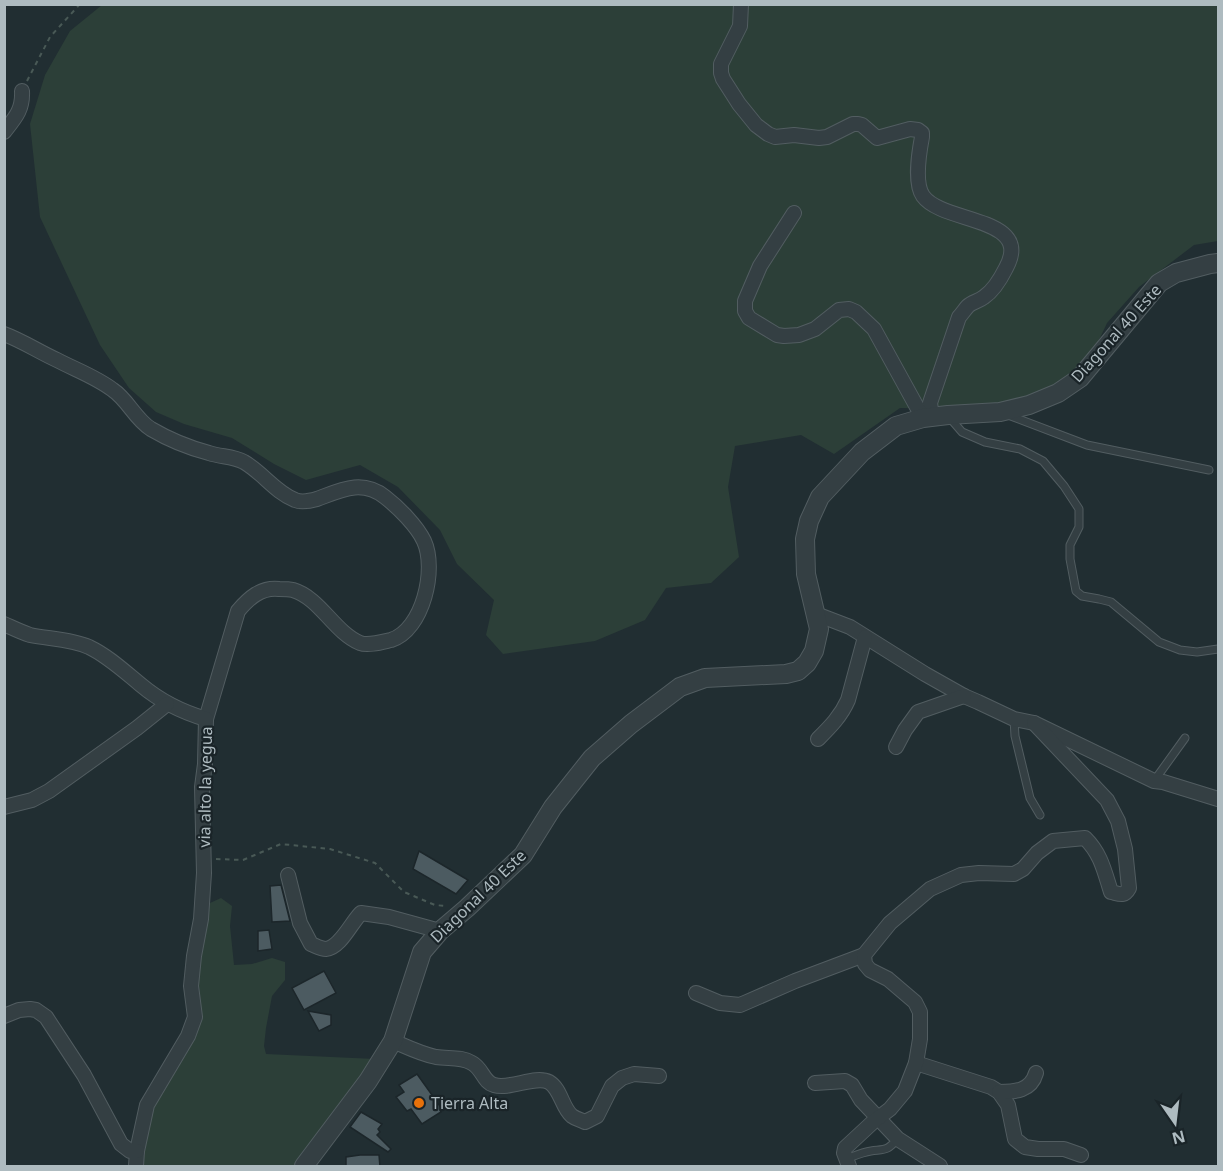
<svg xmlns="http://www.w3.org/2000/svg" width="1223" height="1171" viewBox="0 0 1223 1171" font-family="'Noto Sans',sans-serif">
<style>
.green{fill:#2c3f38}
.building{fill:#4c5b61;stroke:#1c262a;stroke-width:1.5}
.lines{fill:none;stroke-linecap:round;stroke-linejoin:round}
.service-casing{stroke:#525d61;stroke-width:9}
.minor-casing{stroke:#525d61;stroke-width:16}
.tertiary-casing{stroke:#525d61;stroke-width:20}
.path{stroke:#495956;stroke-width:2;stroke-dasharray:4.5 4.5;stroke-linecap:butt}
.service{stroke:#343f43;stroke-width:7}
.minor{stroke:#343f43;stroke-width:14}
.tertiary{stroke:#343f43;stroke-width:18}
.food-dot{fill:#e8710a;stroke:#1a2428;stroke-width:2}
.labels{text-anchor:middle;stroke-width:4.5;stroke-linejoin:round;paint-order:stroke}
.street-label{font-size:16px;fill:#aebbc0;stroke:#1a2428}
.poi-label{font-size:16px;fill:#aebbc0;stroke:#1a2428;text-anchor:start}
</style>
<rect width="100%" height="100%" fill="#212e32"/>
<g class="green">
<polygon points="102,5 1218,5 1218,241 1194,245 1139,287 1107,323 1100,338 1080,369 1050,388 998,407 963,409 900,408 834,454 801,435 735,446 728,487 739,557 711,583 666,588 645,620 595,641 503,654 486,635 494,600 457,564 440,530 398,487 360,465 306,480 274,464 232,438 184,424 156,412 129,388 100,345 40,217 30,124 45,75 70,31"/>
<polygon points="221,898 232,906 230,926 234,965 252,964 272,958 285,962 285,980 272,996 266,1028 264,1046 266,1054 375,1059 309,1150 295,1166 142,1166 151,1118 156,1102 197,1031 198,1001 195,987 206,931 210,903"/>
</g>
<g class="building">
<polygon points="419,851 468,880 456,894 413,869"/>
<polygon points="281,885 290,921 272,922 270,886"/>
<polygon points="269,930 272,949 258,951 258,931"/>
<polygon points="324,971 336,993 304,1010 292,988"/>
<polygon points="308,1011 331,1015 331,1025 319,1031"/>
<polygon points="417,1074 442,1109 440,1110 441,1112 422,1124 411,1109 407,1111 396,1097 404,1092 399,1085"/>
<polygon points="361,1112 382,1124 378,1129 380,1132 377,1135 391,1149 388,1152 350,1127"/>
<polygon points="360,1155 379,1155 380,1167 346,1167 346,1157"/>
</g>
<g class="lines">
<defs>
<g id="service">
<polyline points="1008,415 1087,445 1209,470"/>
<polyline points="949,417 962,432 985,442 1020,449 1043,461 1064,486 1079,509 1079,527 1070,545 1070,559 1076,591 1082,596 1099,599 1111,602 1159,642 1180,650 1197,652 1218,649"/>
<polyline points="1014,719 1015,736 1030,798 1040,815"/>
<polyline points="1154,781 1185,738"/>
<path d="M846 1159C854 1156 863 1152 871 1151 887 1149 886 1151 898 1139"/>
</g>
<g id="minor">
<path d="M741 4 740 26 721 64V73L723 79 739 104 756 125 768 134 775 137 794 135 819 138 827 137 853 124H858L862 125 877 138 910 129 918 130 922 133V137C919 153 914 183 923 196 943 224 1034 216 1006 268 1001 278 993 291 984 297 979 301 972 302 968 306 965 309 962 314 959 317L930 403 932 416"/>
<path d="M4 132C15 118 23 110 22 91"/>
<polyline points="794,213 760,266 745,301 745,311 749,318 777,335 784,336 799,335 815,329 839,310 849,309 856,312 874,329 923,418"/>
<path d="M4 334C23 341 39 352 57 360 76 370 96 377 113 390 128 400 135 419 151 429 168 439 190 448 209 453 221 457 233 456 244 462 263 473 275 492 295 500 302 503 310 501 317 499 341 490 362 479 385 497 398 507 417 526 424 541 437 569 423 630 391 640 382 642 368 646 360 643 334 632 320 598 293 590 289 589 284 589 279 589 261 587 249 598 238 611L206 719 205 764 202 787 204 873 201 919 194 956 191 986 195 1017 188 1036 147 1105 137 1151 136 1166"/>
<polyline points="816,614 850,627 925,674 964,696 978,702 1014,719 1034,723 1154,781 1163,782 1218,799"/>
<path d="M4 624C13 628 21 632 30 635 49 639 71 639 89 647 108 656 125 672 141 685 160 701 182 712 206 719"/>
<path d="M818 739C830 727 841 716 848 700L865 637"/>
<polyline points="896,747 905,730 918,712 964,696"/>
<polyline points="4,807 32,800 49,791 137,728 167,704"/>
<path d="M288 875 300 923 311 944C316 946 321 949 326 949 340 948 351 923 361 913L389 917 440 931"/>
<polyline points="696,993 720,1003 740,1005 795,981 864,955"/>
<polyline points="4,1016 19,1010 30,1009 36,1010 46,1017 84,1075 121,1144 130,1151 137,1151"/>
<path d="M393 1041C407 1047 421 1054 436 1057 449 1059 461 1056 472 1063 483 1069 483 1082 494 1085 510 1090 535 1075 549 1082 561 1089 562 1108 572 1116 576 1119 581 1120 585 1122L597 1116 612 1086 622 1078 634 1074 659 1076"/>
<polyline points="916,1063 991,1087 999,1092 1008,1105 1015,1139 1025,1147 1038,1149 1064,1149 1081,1155"/>
<polyline points="815,1083 845,1081 852,1085 861,1100 898,1139 940,1166"/>
<path d="M999 1092C1015 1092 1031 1091 1036 1073"/>
<path d="M849 1166 844 1153 845 1148 873 1122 890 1109 905 1091 916 1063 920 1039V1012L915 1002 888 979 870 970 865 964 864 955 890 923 930 889 961 875 979 873 1014 874 1023 869 1037 853 1053 841 1085 838C1101 854 1104 870 1111 892 1120 894 1124 897 1129 888L1125 849 1118 821 1107 800 1034 723"/>
</g>
<polyline id="tertiary" points="304,1166 368,1081 393,1041 422,952 440,931 467,908 523,855 553,807 592,758 631,724 680,687 705,678 786,674 798,671 807,663 814,651 819,629 806,574 805,539 809,521 820,497 862,452 896,426 923,418 948,415 1000,412 1029,405 1058,393 1080,378 1159,283 1176,273 1210,264 1218,263"/>
</defs>
<use href="#service" class="service-casing"/>
<use href="#minor" class="minor-casing"/>
<use href="#tertiary" class="tertiary-casing"/>
<g class="path">
<polyline points="27,81 50,37 80,4"/>
<polyline points="216,859 243,860 281,844 330,849 375,863 404,892 435,905 445,906"/>
</g>
<use href="#service" class="service"/>
<use href="#minor" class="minor"/>
<use href="#tertiary" class="tertiary"/>
</g>
<circle class="food-dot" cx="419" cy="1103" r="6"/>
<g class="labels">
<g class="street-label">
<text transform="translate(1116 333) rotate(-48)" y="6">Diagonal 40 Este</text>
<text transform="translate(205 787) rotate(-89)" y="6">via alto la yegua</text>
<text transform="translate(478 896) rotate(-44)" y="6">Diagonal 40 Este</text>
</g>
<g class="poi-label">
<text x="431" y="1109">Tierra Alta</text>
</g>
</g>
<rect width="1223" height="1171" fill="none" stroke="#aebbc0" stroke-width="12"/>
<g transform="translate(1175 1123) rotate(166)" stroke="#1a2428" stroke-width="4.5" paint-order="stroke">
<path d="M0-4.5L10 22L0 15L-10 22Z" fill="#aebbc0"/>
<text y="-9" font-size="16" font-weight="bold" text-anchor="middle" fill="#aebbc0">N</text>
</g>
</svg>
